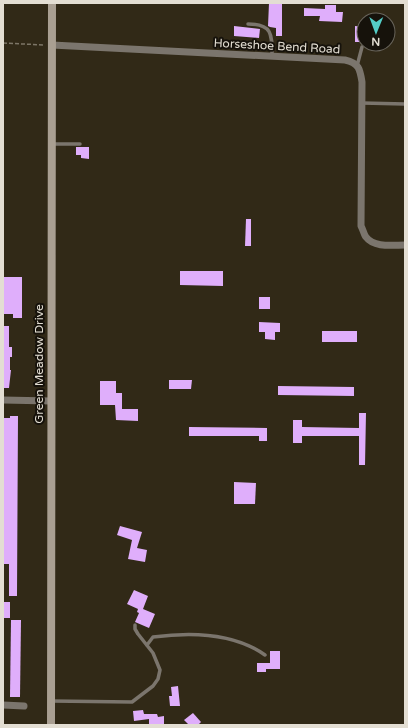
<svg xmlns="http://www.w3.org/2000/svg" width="408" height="728" viewBox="0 0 408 728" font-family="'Varela Round',sans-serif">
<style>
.building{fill:#dfaefb}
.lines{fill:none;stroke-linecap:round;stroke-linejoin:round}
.path{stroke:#7d7667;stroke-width:1.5;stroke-dasharray:4 2;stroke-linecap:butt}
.lane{stroke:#7b756d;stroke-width:3.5}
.street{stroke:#7b756d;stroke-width:7}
.secondary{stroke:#a99f92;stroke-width:8}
.labels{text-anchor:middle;stroke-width:4;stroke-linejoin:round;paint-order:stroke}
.street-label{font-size:12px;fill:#e3ded3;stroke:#16120b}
</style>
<rect width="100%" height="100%" fill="#312917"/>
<g class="building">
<polygon points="269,3 282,3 282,36 276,36 276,28 270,27 268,26"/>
<polygon points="325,5 336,5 336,12 343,12 342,22 319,21 320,16 304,16 304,8 325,9"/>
<polygon points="234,26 260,29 259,38 234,36"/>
<polygon points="355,26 364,27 364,42 355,42"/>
<polygon points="76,147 89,147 89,159 81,158 81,155 76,155"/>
<polygon points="246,219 251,219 251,246 245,246"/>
<polygon points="180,271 223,271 223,286 180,285"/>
<polygon points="3,277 22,277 22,318 13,318 13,314 3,314"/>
<rect x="259" y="297" width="11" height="12"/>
<polygon points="259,322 280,323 280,332 275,332 275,340 265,339 265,332 259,332"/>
<polygon points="3,326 9,326 9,347 12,347 12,357 10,357 10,370 11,370 9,388 3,388"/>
<rect x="322" y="331" width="35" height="11"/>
<polygon points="169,380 192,380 191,389 169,389"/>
<polygon points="100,381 116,381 116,393 122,393 122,409 138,409 138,421 116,420 115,405 100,405"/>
<polygon points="278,386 354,387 354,396 278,395"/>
<polygon points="359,413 366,413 365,465 359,465 359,436 302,436 302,443 293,443 293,420 302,420 302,427 359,428"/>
<polygon points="10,416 18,416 17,596 9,596 9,564 3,564 3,418 10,418"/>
<polygon points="189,427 267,428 267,441 259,441 259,436 189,436"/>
<polygon points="234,482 256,483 255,504 234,504"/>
<polygon points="120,526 142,532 137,548 147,550 145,562 128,559 132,540 117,535"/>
<polygon points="134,590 148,596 143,609 155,614 149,628 135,622 139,613 137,612 138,609 127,604"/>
<rect x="3" y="602" width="7" height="16"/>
<polygon points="11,620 21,620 20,697 10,697"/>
<polygon points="270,651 280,651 280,669 266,669 266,672 257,672 257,663 270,663"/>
<polygon points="178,686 180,706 170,706 169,696 172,696 171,687"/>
<polygon points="143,710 144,714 157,714 158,717 164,716 164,725 149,725 149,719 134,721 133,711"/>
<polygon points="193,713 201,722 198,725 189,725 184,720"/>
</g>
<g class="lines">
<polyline class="path" points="3,43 44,45"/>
<g class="lane">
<path d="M248 24C273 24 272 35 272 56"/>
<polyline points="357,66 362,47"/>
<polyline points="362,103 405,104"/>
<polyline points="52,144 80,144"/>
<path d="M147 645 153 637C190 632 234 633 265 655"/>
<polyline points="51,701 132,702 153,686 158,679 160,670 153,653 138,634 135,629 135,625"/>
</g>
<g class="street">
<path d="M52 45 345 60C359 63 360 69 362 82L361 226C363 229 364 235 366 237 374 248 393 245 405 245"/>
<polyline points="3,400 51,401"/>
<polyline points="3,705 24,706"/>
</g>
<polyline class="secondary" points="51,725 52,3"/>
</g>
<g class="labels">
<g class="street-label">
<text transform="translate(277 46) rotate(3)" y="4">Horseshoe Bend Road</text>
<text transform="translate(39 364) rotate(-90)" y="4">Green Meadow Drive</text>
</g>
</g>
<rect width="408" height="728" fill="none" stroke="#e3ded3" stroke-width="8"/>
<g transform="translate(376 32) rotate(181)"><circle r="19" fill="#16120b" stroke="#68645b"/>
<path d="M0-3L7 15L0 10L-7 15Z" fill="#54cdc7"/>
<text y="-6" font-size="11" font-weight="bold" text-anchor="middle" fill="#e3ded3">N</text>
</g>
</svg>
